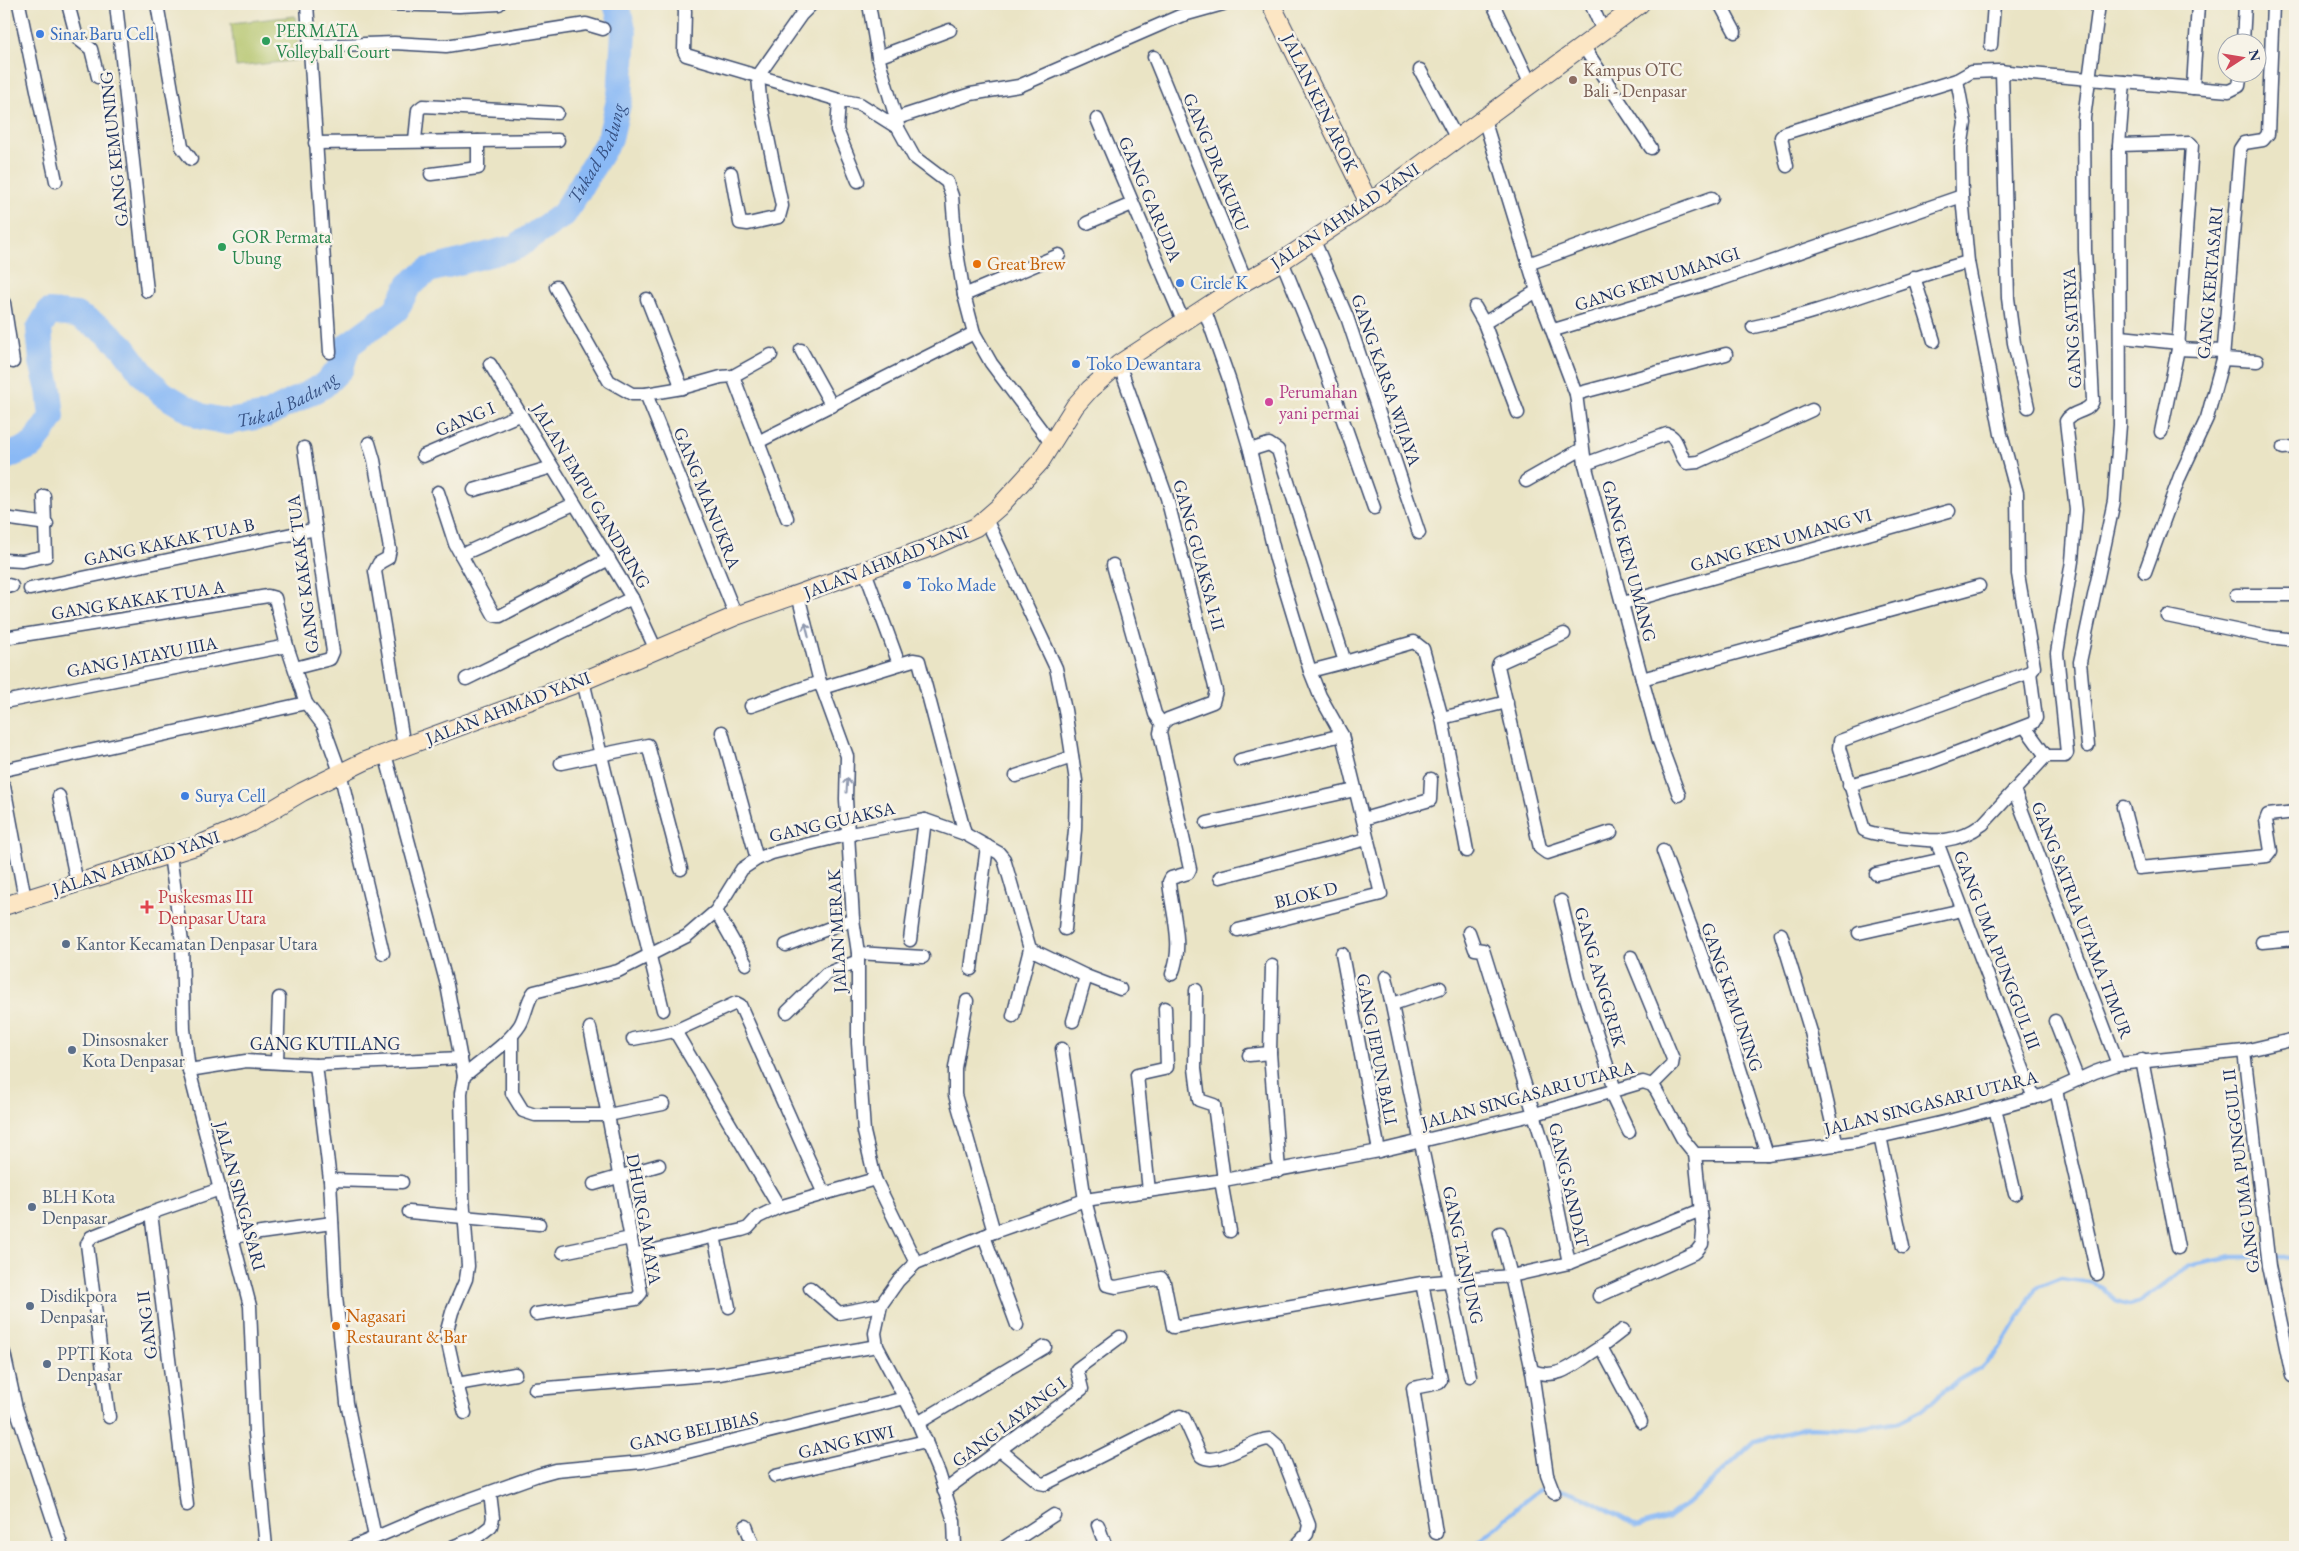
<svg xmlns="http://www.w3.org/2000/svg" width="2299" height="1551" viewBox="0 0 2299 1551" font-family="'EB Garamond',serif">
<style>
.pitch{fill:#afc164;stroke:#657861}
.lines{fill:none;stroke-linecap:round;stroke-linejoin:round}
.stream{stroke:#8ab9f5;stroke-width:4.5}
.river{stroke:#8ab9f5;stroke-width:26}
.street-casing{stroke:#3a4a6d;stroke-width:15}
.secondary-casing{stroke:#3a4a6d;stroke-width:20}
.street{stroke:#fff;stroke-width:12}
.secondary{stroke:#fce6c4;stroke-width:18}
.oneway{stroke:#8d97ae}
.shop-dot{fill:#3f7fe0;stroke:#f7f3e8;stroke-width:2}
.leisure-dot{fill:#2e9e5b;stroke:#f7f3e8;stroke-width:2}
.education-dot{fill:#8d6e63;stroke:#f7f3e8;stroke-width:2}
.food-dot{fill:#e8710a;stroke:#f7f3e8;stroke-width:2}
.hotel-dot{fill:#d1479c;stroke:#f7f3e8;stroke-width:2}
.health-dot{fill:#e0444e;stroke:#f7f3e8;stroke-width:2}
.service-dot{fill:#5c6f8a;stroke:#f7f3e8;stroke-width:2}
.labels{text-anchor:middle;stroke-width:5;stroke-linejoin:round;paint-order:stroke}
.leisure-label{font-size:18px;fill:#27864d;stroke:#f7f3e8;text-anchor:start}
.shop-label{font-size:18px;fill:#366cbe;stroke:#f7f3e8;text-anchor:start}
.education-label{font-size:18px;fill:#785e54;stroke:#f7f3e8;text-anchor:start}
.street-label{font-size:18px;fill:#1b2f5e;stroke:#f7f3e8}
.food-label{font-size:18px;fill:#c56008;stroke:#f7f3e8;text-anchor:start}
.hotel-label{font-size:18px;fill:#b23c85;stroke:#f7f3e8;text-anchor:start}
.health-label{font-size:18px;fill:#be3a42;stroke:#f7f3e8;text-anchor:start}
.service-label{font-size:18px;fill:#4e5e75;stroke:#f7f3e8;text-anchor:start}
.water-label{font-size:19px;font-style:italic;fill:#375284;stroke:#f7f3e8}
</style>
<rect width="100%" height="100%" fill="#f7f3e8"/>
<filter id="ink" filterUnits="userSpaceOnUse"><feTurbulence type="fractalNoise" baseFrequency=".02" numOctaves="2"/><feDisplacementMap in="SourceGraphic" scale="10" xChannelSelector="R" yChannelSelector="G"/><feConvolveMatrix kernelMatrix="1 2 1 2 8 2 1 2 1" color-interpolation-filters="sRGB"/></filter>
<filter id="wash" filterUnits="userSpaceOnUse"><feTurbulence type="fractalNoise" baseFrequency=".0096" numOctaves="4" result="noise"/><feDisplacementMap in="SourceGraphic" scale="20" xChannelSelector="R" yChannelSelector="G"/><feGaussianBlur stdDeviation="1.12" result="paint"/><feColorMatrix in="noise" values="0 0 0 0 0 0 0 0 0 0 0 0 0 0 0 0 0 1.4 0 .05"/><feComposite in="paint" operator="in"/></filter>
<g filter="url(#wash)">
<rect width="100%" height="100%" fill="#eae4c5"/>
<polygon class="pitch" points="295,16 300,60 236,67 231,23"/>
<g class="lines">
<path class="stream" d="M1470 1547C1496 1533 1514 1506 1539 1490 1559 1477 1618 1516 1637 1527L1668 1517 1688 1504 1755 1441 1808 1427 1859 1429 1899 1422 1923 1410 1943 1390 1981 1368 2001 1347 2036 1288 2061 1278 2090 1282 2101 1287 2116 1301 2129 1305 2139 1302 2189 1266 2232 1257H2284L2295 1260"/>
<path class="river" id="s1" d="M4 458 33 445 52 417 49 390 42 362 39 329 49 312 76 315 104 330 123 347 145 377 163 394 200 416 228 422 266 415 323 386 341 368 348 345 396 310 409 285 429 270 516 247 564 214 610 138 620 96 624 32 616 4"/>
</g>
</g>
<g filter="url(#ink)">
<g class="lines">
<defs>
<g id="street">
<polyline points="19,4 56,181"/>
<polyline points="68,4 77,38 91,49 98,77"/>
<polyline points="116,4 147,291"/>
<polyline points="157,4 182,147 191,159"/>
<polyline points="307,4 330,352"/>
<polyline points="383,4 459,6 499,4"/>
<polyline points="683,4 685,11 684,51 686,55 839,100 860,104 898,128 914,157 947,182 952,196 956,246 964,295 974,333 991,363 1051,443"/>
<polyline points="869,4 878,57 898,125"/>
<polyline points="1493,4 1531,85"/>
<polyline points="1591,4 1603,31"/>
<polyline points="1720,4 1735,32"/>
<polyline points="2243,42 2245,4"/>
<polyline points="1991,45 1994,4"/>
<polyline points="309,46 394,43 446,46 586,24 603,29"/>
<polyline points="1583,46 1651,148"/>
<polyline points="878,57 950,30"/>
<polyline points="1154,57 1246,281"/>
<polyline points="1420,70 1457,139"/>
<polyline points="2002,71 2008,298 2014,343 2028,407"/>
<path d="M1957 80 1965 123 1961 148 1962 196 1968 262 2001 434 2017 493 2018 574 2034 667 2030 672 1840 741 1839 748 1864 830C1873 835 1887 835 1898 837 1932 841 1953 846 1983 824L2046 756 2025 727"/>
<polyline points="2124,82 2229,91 2239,86 2241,72"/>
<polyline points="2193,88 2198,4"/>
<polyline points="839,100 837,130 858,181"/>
<polyline points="897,118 971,94 1019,86 1180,16 1223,4"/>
<polyline points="1097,119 1183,321"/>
<polyline points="1484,119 1537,291 1576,394 1585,464 1642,679 1979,586"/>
<polyline points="415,140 418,110 423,106 557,113"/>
<polyline points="315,143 558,140"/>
<polyline points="2119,145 2190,143 2192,145 2178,349 2161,432"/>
<polyline points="1787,166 1781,137 1785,133 1957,80 1971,72 1998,71 2124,82 2119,145 2120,425 2114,501 2080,662 2088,746"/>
<polyline points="731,173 740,223 748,224 779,217 782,206 760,99 758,76 801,15 812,4"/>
<polyline points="431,174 478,168 478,141"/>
<polyline points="1087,223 1132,204"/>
<polyline points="1314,241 1347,317 1419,533"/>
<polyline points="1282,261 1319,352 1374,508"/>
<polyline points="1528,264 1712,198"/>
<polyline points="1914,277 1934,341"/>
<polyline points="556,287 609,381 632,394 646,394 682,388 721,377 733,376 771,355"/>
<polyline points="964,295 1059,255"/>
<polyline points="647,299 682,388"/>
<polyline points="4,303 13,362"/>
<polyline points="1475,307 1484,323"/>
<polyline points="1204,308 1230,382 1250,450 1276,559 1310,671 1320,696 1342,735 1381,894 1238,930"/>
<path d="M1753 327C1827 312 1896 281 1968 262"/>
<polyline points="1554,330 1722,279 1962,196"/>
<polyline points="2121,337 2179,343"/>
<polyline points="2178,349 2223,351"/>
<polyline points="801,350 832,406"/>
<polyline points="2223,359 2257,361"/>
<polyline points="490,364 632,598 656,650"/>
<path d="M1119 364 1167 498 1216 691 1213 702 1168 719 1162 724 1160 733 1190 869 1188 873 1171 878 1169 882C1172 913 1184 945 1172 974"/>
<polyline points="733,376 758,442 974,333"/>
<polyline points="646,394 736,616"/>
<polyline points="1576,394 1726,354"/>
<polyline points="1518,413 1484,323 1537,291"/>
<polyline points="758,442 787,518"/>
<polyline points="369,443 374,460 390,549 388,558 379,563 375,571 404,747"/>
<polyline points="2283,448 2295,447"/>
<polyline points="1250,450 1269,444 1278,450 1345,662 1310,671"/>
<polyline points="423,456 521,414"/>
<path d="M1585 464 1667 434C1679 437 1678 455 1687 463L1698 462 1812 410"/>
<polyline points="1526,481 1582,449"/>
<polyline points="474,490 552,467"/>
<polyline points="438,492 455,544 494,615 500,616 609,559"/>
<polyline points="4,518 47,524"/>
<polyline points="986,519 1056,668 1065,710 1076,781 1075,830 1065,929"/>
<polyline points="461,555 574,504"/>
<polyline points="4,560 22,561 46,556 44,496"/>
<polyline points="1113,565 1155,714 1162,724"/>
<polyline points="865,571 899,664"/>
<polyline points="2145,572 2180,476 2207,418 2223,359 2240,149 2244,143 2263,140 2268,134 2273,4"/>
<polyline points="4,584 12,586"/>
<polyline points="30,589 316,529"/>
<polyline points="798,595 820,682 847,756 846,799 853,919 858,953 858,1043 864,1132 875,1179 916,1263"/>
<polyline points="2236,595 2295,595"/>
<polyline points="1623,603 1949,511"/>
<polyline points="2167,616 2269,637 2295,640"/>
<polyline points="1564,634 1499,663 1498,666 1540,848 1547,853 1611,832"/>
<polyline points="4,638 268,596 275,598 287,646 306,703 323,725 340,772 383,953"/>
<polyline points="1345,662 1414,642 1423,649 1442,718 1467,851"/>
<polyline points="295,668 330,659 333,652 304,448"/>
<polyline points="466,679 632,598"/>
<polyline points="1642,679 1659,741 1679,795"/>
<polyline points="583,681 663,1010"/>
<polyline points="822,688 913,660 919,661 965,834"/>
<polyline points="4,702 287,646"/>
<polyline points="751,706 820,682"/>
<polyline points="1442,718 1507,702"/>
<polyline points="722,732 757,859"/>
<polyline points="385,754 447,985 464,1076 461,1093 463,1196 468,1266 466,1279 452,1312 446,1334 457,1384 465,1413"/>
<path d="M2046 756H2065L2067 753 2057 653 2072 561 2076 510 2066 421C2072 410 2090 413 2093 400L2085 250 2084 118 2099 4"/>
<polyline points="1240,760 1342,735"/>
<polyline points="561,763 648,745 681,869"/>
<polyline points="4,770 306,703"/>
<polyline points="1016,776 1072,757"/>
<polyline points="1849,785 1929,763 2033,723 2036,718 2030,672"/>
<polyline points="4,786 25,899"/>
<polyline points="2014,790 2118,1064"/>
<polyline points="59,796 77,883"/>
<polyline points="2123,807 2139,868 2267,856 2271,851 2266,820 2268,815 2295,812"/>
<polyline points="1363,819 1430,800 1431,779"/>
<polyline points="1207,823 1355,790"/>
<polyline points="1937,842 2034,1098"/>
<polyline points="1663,851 1720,1006 1767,1154"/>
<polyline points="170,855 182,942 184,1029 189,1070 250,1306 255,1433 266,1547"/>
<polyline points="1876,874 1943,859"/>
<polyline points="1220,877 1367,839"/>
<polyline points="1561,901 1580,982 1615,1090"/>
<polyline points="716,911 746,964"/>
<polyline points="1469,932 1475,949 1483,950 1484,953 1548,1159 1569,1263"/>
<polyline points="1859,933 1962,910"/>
<polyline points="1781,934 1811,1032 1837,1145"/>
<polyline points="910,940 925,820"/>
<polyline points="2262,942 2295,939"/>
<polyline points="786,945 853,919"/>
<polyline points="858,953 923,957"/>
<polyline points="1342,954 1379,1151"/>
<polyline points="1631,957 1673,1059 1672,1065 1652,1085"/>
<polyline points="1272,966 1270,1053 1279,1171"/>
<polyline points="971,969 987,846"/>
<polyline points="1386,977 1470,1376"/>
<polyline points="1196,990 1195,1068 1199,1100 1214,1105 1224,1180"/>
<polyline points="967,1001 955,1068 955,1095 994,1232"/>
<polyline points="1393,1004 1440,988"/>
<polyline points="787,1012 826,974 858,961"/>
<polyline points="1013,1016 1030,949"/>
<polyline points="1073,1021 1086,976"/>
<polyline points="2055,1021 2078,1080"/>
<polyline points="590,1028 608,1115 663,1104"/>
<polyline points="675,1031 779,1207"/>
<polyline points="512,1036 512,1093 523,1111 535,1115 608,1115 641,1293 636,1299 536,1314"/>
<polyline points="633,1039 675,1031 736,1003 740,1005 824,1194"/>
<polyline points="1062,1049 1085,1200 1107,1285 1116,1287 1161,1278 1164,1282 1173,1327 1422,1283 1511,1276 1532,1371 1547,1475 1554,1493"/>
<polyline points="2244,1051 2269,1266 2292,1376"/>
<polyline points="1249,1055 1270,1053"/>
<polyline points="2142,1060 2178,1248"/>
<polyline points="277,1062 279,998"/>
<polyline points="316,1065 330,1180 336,1296 347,1403 375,1537"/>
<polyline points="189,1070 246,1061 316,1065 461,1058"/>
<path d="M464 1076C482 1060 507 1045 520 1025 526 1015 527 1000 534 992L618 971 687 936 716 911 742 869 757 859 772 853 850 834 925 820 965 834 999 853 1004 859 1030 949 1086 976 1120 989"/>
<polyline points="2056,1090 2097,1274"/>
<polyline points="1610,1092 1629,1132"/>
<polyline points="1995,1108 2015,1194"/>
<polyline points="1880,1136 1903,1247"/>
<polyline points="330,1180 402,1182"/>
<polyline points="1221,1181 1230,1231"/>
<polyline points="594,1184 659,1165"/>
<polyline points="1149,1191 1137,1075 1164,1069 1167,1067 1165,1008"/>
<polyline points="409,1212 539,1224"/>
<polyline points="1500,1233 1511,1276 1569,1263 1701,1210"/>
<polyline points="714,1236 729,1307"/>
<polyline points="984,1236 1017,1325"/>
<polyline points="232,1237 332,1223"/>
<polyline points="563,1252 631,1238"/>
<polyline points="633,1255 742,1230 748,1228 758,1217 779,1207 875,1179"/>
<polyline points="1422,1283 1441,1380 1439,1383 1413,1388 1436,1533"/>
<polyline points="810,1288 839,1313 881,1305"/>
<polyline points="1599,1296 1696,1252 1702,1244 1703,1232 1695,1154"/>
<polyline points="1601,1347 1623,1330"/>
<polyline points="4,1353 16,1408 62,1547"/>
<path d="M1532 1371C1562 1382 1577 1360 1601 1347L1641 1422"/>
<polyline points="457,1384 515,1374"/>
<polyline points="535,1389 719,1374 877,1346"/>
<polyline points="109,1417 87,1244 91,1237 151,1213"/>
<polyline points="918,1423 1045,1347"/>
<path d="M1000 1450 1040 1483 1045 1484 1180 1416 1184 1418 1201 1456C1217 1468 1251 1439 1270 1439L1279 1447 1309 1525 1307 1534 1295 1547"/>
<polyline points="775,1476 926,1441"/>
<polyline points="944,1491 1082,1389 1077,1369 1120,1337"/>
<polyline points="187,1505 151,1213 220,1189"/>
<polyline points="1098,1525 1106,1547"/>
<polyline points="746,1526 754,1547"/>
<polyline points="353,1547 437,1511 538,1475 556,1470 642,1462 667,1457 905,1398"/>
<polyline points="452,1547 477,1537 491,1526 493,1518 490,1493"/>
<polyline points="955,1547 954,1521 939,1473 918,1423 877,1346 875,1333 881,1305 898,1281 916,1263 994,1232 1085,1200 1224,1180 1379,1151 1535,1114 1643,1082 1652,1085 1656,1090 1682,1138 1695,1154 1767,1154 1857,1142 1953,1120 2044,1095 2095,1072 2118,1064 2244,1051 2295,1039"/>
<polyline points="1005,1547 1054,1515"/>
</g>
<g id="secondary">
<polyline points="1271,4 1369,203"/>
<polyline points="4,906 199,845 250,823 302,792 365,761 583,681 736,616 931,547 976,527 999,507 1040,462 1075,406 1090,389 1119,364 1246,281 1282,261 1369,203 1640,4"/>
</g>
</defs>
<use href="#street" class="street-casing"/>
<use href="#secondary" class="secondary-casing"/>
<use href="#street" class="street"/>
<use href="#secondary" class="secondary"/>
</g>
<defs><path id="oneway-shaft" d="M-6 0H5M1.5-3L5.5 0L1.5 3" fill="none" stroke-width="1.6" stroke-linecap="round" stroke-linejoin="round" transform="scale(1.25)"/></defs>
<g class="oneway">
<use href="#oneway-shaft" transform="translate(807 630) rotate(-104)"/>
<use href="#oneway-shaft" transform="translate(847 785) rotate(-86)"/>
</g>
</g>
<g class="shop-dot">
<circle cx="40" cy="34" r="5"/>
<circle cx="1180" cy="283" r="5"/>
<circle cx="1076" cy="364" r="5"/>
<circle cx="907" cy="585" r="5"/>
<circle cx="185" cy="796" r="5"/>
</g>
<g class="leisure-dot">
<circle cx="266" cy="41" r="5"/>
<circle cx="222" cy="247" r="5"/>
</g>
<circle class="education-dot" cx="1573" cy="80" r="5"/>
<g class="food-dot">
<circle cx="977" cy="264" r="5"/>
<circle cx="336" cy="1326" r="5"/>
</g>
<circle class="hotel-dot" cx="1269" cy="402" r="5"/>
<path class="health-dot" d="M144.5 899.5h5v5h5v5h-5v5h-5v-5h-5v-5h5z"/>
<g class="service-dot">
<circle cx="66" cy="944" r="5"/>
<circle cx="72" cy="1050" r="5"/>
<circle cx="32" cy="1207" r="5"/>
<circle cx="30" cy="1306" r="5"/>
<circle cx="47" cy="1364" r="5"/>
</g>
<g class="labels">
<g class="leisure-label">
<text x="276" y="37">PERMATA<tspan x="276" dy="21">Volleyball Court</tspan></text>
<text x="232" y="243">GOR Permata<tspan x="232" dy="21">Ubung</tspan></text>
</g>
<g class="shop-label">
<text x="50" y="40">Sinar Baru Cell</text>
<text x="1190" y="289">Circle K</text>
<text x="1086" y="370">Toko Dewantara</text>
<text x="917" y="591">Toko Made</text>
<text x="195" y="802">Surya Cell</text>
</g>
<g class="education-label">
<text x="1583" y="76">Kampus OTC<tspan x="1583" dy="21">Bali - Denpasar</tspan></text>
</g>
<g class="street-label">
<text transform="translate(1320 103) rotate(64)" y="6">JALAN KEN AROK</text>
<text transform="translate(114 149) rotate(-96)" y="6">GANG KEMUNING</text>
<text transform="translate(1216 162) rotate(68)" y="6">GANG DRAKUKU</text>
<text transform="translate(1150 199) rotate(67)" y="6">GANG GARUDA</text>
<text transform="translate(1345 216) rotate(-34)" y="6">JALAN AHMAD YANI</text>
<text transform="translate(1657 279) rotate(-18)" y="6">GANG KEN UMANGI</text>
<text transform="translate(2210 283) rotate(-85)" y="6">GANG KERTASARI</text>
<text transform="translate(2072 328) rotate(-93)" y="6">GANG SATRYA</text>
<text transform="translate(1386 380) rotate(71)" y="6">GANG KARSA WIJAYA</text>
<text transform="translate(465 419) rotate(-23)" y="6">GANG I</text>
<text transform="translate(591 496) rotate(59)" y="6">JALAN EMPU GANDRING</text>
<text transform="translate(707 498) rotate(68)" y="6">GANG MANUKRA</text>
<text transform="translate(1781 540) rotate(-16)" y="6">GANG KEN UMANG VI</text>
<text transform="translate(169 542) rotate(-12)" y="6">GANG KAKAK TUA B</text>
<text transform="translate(1199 555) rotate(75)" y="6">GANG GUAKSA I-II</text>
<text transform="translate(1629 561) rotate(75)" y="6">GANG KEN UMANG</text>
<text transform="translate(886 562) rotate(-21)" y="6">JALAN AHMAD YANI</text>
<text transform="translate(303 574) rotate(-97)" y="6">GANG KAKAK TUA</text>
<text transform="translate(138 600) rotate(-9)" y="6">GANG KAKAK TUA A</text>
<text transform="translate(142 657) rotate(-11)" y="6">GANG JATAYU IIIA</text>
<text transform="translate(508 708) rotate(-21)" y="6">JALAN AHMAD YANI</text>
<text transform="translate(832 822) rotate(-13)" y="6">GANG GUAKSA</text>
<text transform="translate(136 863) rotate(-18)" y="6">JALAN AHMAD YANI</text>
<text transform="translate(1306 895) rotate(-14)" y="6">BLOK D</text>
<text transform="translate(2082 920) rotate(69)" y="6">GANG SATRIA UTAMA TIMUR</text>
<text transform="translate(837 931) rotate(-93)" y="6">JALAN MERAK</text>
<text transform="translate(1997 950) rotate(69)" y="6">GANG UMA PUNGGUL III</text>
<text transform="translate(1600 977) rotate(74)" y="6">GANG ANGGREK</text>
<text transform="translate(1732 997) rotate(71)" y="6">GANG KEMUNING</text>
<text x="325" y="1050">GANG KUTILANG</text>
<text transform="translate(1377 1049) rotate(79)" y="6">GANG JEPUN BALI</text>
<text transform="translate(1528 1095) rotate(-15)" y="6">JALAN SINGASARI UTARA</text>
<text transform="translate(1931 1103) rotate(-14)" y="6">JALAN SINGASARI UTARA</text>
<text transform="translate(2241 1171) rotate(-97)" y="6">GANG UMA PUNGGUL II</text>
<text transform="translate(1569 1185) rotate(77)" y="6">GANG SANDAT</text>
<text transform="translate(240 1196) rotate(75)" y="6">JALAN SINGASARI</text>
<text transform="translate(644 1219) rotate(80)" y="6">DHURGA MAYA</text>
<text transform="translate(1463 1255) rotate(78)" y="6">GANG TANJUNG</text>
<text transform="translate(147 1325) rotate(-97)" y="6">GANG II</text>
<text transform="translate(1009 1422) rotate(-37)" y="6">GANG LAYANG I</text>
<text transform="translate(694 1431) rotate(-12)" y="6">GANG BELIBIAS</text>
<text transform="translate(846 1442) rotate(-13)" y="6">GANG KIWI</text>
</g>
<g class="food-label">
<text x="987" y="270">Great Brew</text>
<text x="346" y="1322">Nagasari<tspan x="346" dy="21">Restaurant &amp; Bar</tspan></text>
</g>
<g class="hotel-label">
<text x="1279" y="398">Perumahan<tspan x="1279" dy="21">yani permai</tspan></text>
</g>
<g class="health-label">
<text x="158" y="903">Puskesmas III<tspan x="158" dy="21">Denpasar Utara</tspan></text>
</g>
<g class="service-label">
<text x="76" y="950">Kantor Kecamatan Denpasar Utara</text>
<text x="82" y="1046">Dinsosnaker<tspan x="82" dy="21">Kota Denpasar</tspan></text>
<text x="42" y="1203">BLH Kota<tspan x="42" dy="21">Denpasar</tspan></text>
<text x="40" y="1302">Disdikpora<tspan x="40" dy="21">Denpasar</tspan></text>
<text x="57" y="1360">PPTI Kota<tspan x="57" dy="21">Denpasar</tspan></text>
</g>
<g class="water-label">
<text dy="7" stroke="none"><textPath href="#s1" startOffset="875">Tukad Badung</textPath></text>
<text dy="7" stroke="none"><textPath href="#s1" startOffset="456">Tukad Badung</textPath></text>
</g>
</g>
<rect width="2299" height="1551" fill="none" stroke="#f7f3e8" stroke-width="20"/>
<g transform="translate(2242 58) rotate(78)"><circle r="24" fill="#f7f3e8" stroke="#9fa5b1"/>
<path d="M0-4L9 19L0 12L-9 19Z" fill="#d1495b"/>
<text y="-8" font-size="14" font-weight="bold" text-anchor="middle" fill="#1b2f5e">N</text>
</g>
</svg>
